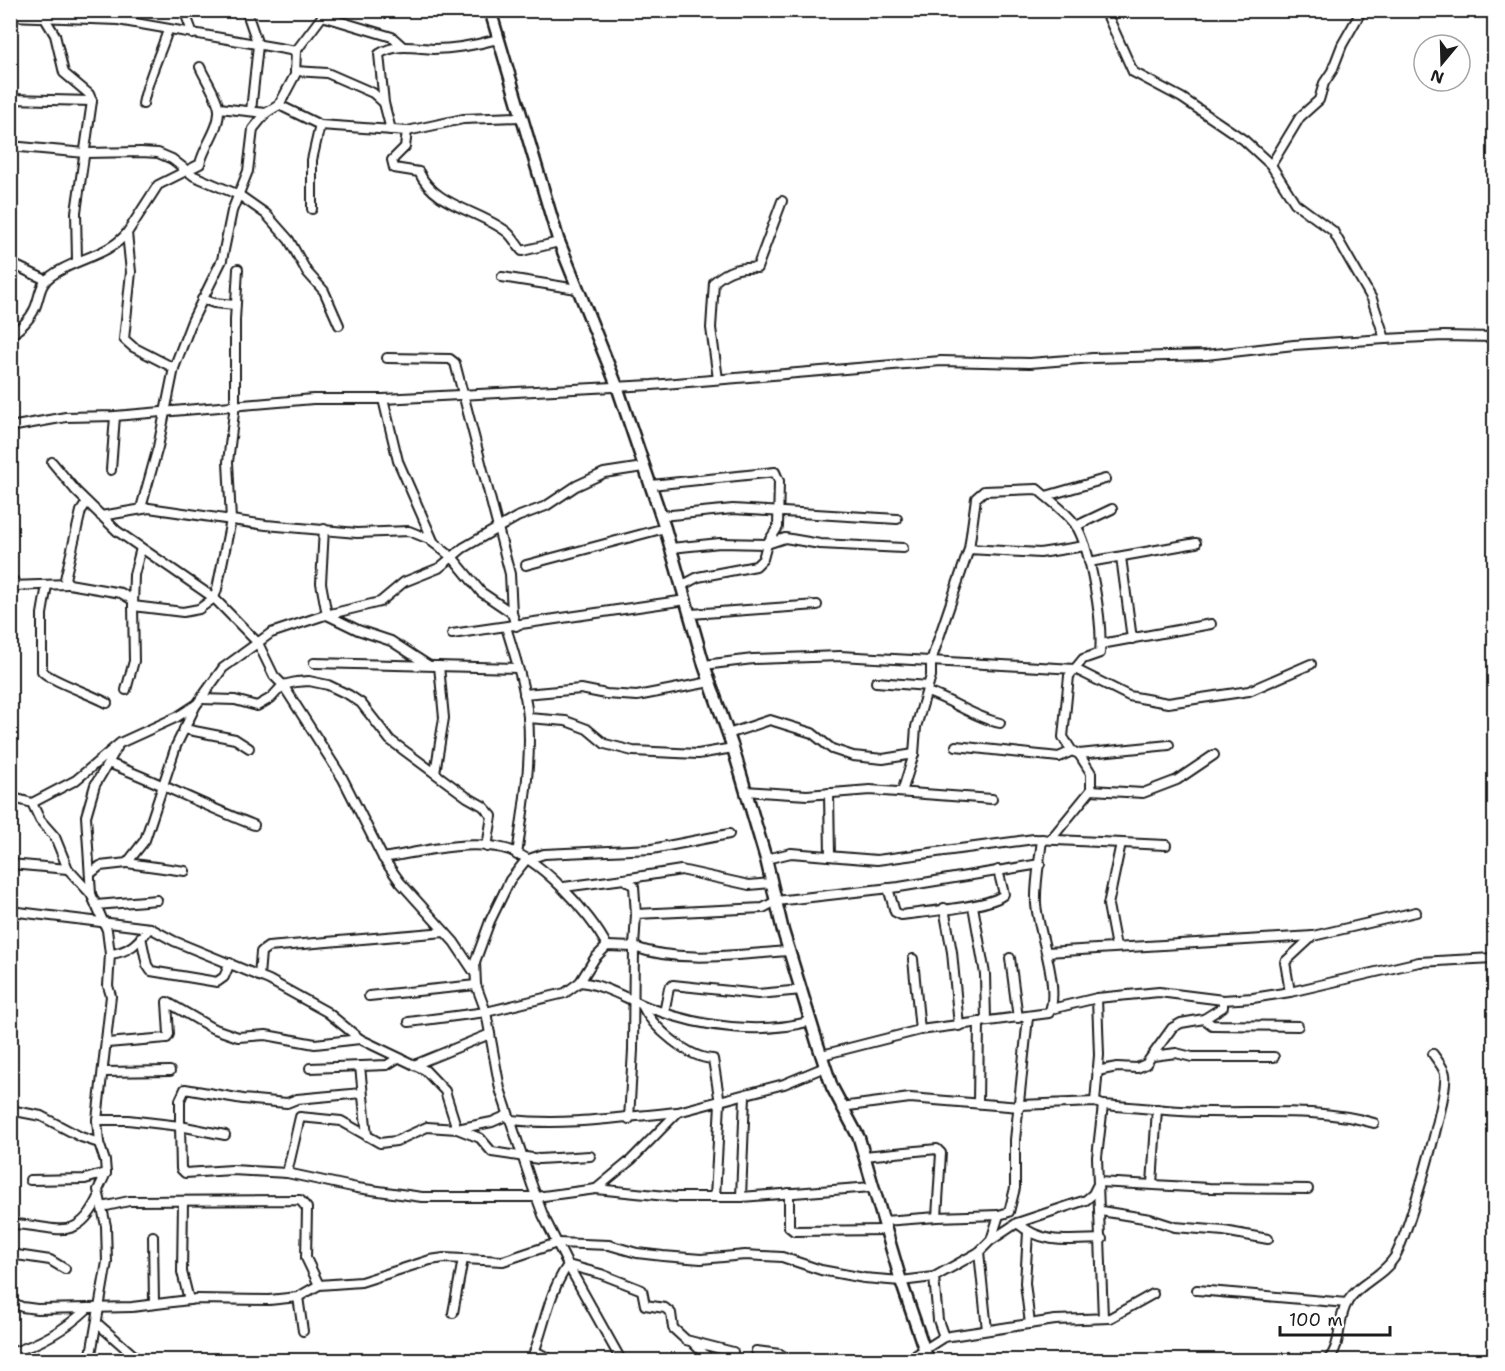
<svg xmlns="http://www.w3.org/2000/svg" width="1505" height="1371" viewBox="0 0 1505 1371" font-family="'Shantell Sans',sans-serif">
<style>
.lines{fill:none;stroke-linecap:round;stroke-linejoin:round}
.street-casing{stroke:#1c1c1c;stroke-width:12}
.secondary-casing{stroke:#1c1c1c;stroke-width:15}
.street{stroke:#fff;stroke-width:8}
.secondary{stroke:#fff;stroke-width:10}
</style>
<rect width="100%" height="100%" fill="#fff"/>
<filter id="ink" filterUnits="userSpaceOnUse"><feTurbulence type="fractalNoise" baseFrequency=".0167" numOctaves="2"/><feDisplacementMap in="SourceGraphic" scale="12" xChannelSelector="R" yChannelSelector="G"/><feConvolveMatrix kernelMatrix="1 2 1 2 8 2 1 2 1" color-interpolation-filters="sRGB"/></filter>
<g filter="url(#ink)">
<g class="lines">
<defs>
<g id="street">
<polyline points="184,10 193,34"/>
<polyline points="246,10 258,45 251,111"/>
<polyline points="1105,10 1133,72 1182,98 1244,140 1271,165 1295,203 1333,231 1372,299 1385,339"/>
<polyline points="10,16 118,20 296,51"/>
<polyline points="322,16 392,37 402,46"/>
<polyline points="44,17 55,35 64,73 89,94 92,101 76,212 77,260"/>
<polyline points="295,71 327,73 373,93 383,102"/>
<polyline points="10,99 92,101"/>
<path d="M143 104C148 77 160 55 168 30"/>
<polyline points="279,105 320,125"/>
<polyline points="219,108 266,113"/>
<path d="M391 130 384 103 379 54C396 43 414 48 433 49 455 49 476 45 498 39"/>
<path d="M407 131 405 147 392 160 394 168 419 172C434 206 479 210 507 232 513 237 517 245 522 251L559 242"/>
<polyline points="10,146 85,153 141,152 158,153 172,159 194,176 239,195 266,214 289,240 307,272 324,291 339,325"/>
<polyline points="1271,165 1300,117 1319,100 1324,83 1332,71 1342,45 1362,10"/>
<polyline points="312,209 312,160 320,125 407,131 463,119 520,117"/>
<polyline points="10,263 46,280"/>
<polyline points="502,277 577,289"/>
<polyline points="202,299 214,303 235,305"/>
<path d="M10 336C20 328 30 320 35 308 40 297 39 284 51 276 75 258 107 257 127 233"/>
<polyline points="387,358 450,359 455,363 510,574 512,613"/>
<path d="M174 368 133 347 124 339 131 272 127 233 158 185 200 164C204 146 220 128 219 110 218 97 205 79 200 67"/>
<path d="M718 379 711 328 714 282C728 270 739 267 757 268L782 201"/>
<polyline points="383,399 398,461 434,543"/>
<polyline points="10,427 66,417 115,416 313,399 383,399 652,385 941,361 1030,363 1093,358 1206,355 1294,345 1385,339 1444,336 1494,337"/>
<polyline points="52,462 76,491 117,531 214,598 258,643 274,676 283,685 343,779 383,858 400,882 454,942 474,972"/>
<polyline points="111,470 115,416"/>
<polyline points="651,485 775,472 779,481 778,527 767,544 720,543 671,548"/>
<polyline points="1046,496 1105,479"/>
<polyline points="87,502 81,511 65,579 69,584 121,593 131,599"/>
<polyline points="141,508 158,447 174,368 192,321 222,260 232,211 248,171 253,129 266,113 279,105 295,75 296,51 327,10"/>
<polyline points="101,516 149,508 266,525 357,533 409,531 429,539 453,558 481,592 512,613 516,626"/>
<polyline points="661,516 733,509 897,519"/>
<polyline points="1076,526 1112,509"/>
<polyline points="324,529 321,583 327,615 358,630 391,641 428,665"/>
<polyline points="141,548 134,575 133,606 183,612 199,609 214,598 217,589 231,520 228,462 235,404 235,320 238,269"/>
<path d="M969 549 976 498 984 491 1037 489C1050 500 1064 510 1075 524 1091 547 1103 625 1100 653L1083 659 1069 676 1063 737 1072 751 1079 754 1091 773V790L1051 839"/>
<polyline points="1121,557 1132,639"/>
<polyline points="1089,562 1196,543"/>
<polyline points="526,565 665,528"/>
<polyline points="10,577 18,586"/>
<path d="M47 585 42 614V671C49 680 93 695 107 703"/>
<polyline points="10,586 69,584"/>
<polyline points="681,586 698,577 756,566 763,559 767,544 785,538 820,544 903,548"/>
<polyline points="691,614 817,605"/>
<path d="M506 627C515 656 525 687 528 717 532 762 523 810 517 855"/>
<polyline points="452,634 686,600"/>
<polyline points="1101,644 1211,624"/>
<polyline points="314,663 517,668"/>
<polyline points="704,665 753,659 840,656 1075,669 1129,696 1168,703 1249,691 1311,664"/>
<polyline points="876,682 928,686"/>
<polyline points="126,690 134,661 133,606"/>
<path d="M927 692C952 700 973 717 1000 723"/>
<polyline points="524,694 581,689 606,694 637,696 710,682"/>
<polyline points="201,699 235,700 257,706 271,698 283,685 296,682 309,681 328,685 349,695 361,703 390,740 467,797 483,806 492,816 487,847"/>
<polyline points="528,718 566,721 587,729 605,744 633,751 698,754 733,748"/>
<polyline points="184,729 235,739 249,748"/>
<polyline points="728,734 770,720 812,733 832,749 853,756 883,759 914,754"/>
<polyline points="956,746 1059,757 1072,751"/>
<polyline points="1079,754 1169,745"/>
<path d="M108 763C157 781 204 806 254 825"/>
<polyline points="435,773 444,718 439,666"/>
<polyline points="1091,790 1143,793 1177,780 1214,755"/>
<polyline points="745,791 807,795 870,790 992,799"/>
<polyline points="902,792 914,754 916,727 931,676 931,661 969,549 1040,553 1085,546"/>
<polyline points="829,793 830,856"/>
<polyline points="10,797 32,803"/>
<polyline points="32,803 76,780 120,743 177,717 197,704 223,668 271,633 322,616 380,602 404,582 439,568 463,548 517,517 546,506 576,486 604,473 643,467"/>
<polyline points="32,803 40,820 55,837 68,869 91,894"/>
<path d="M383 858C421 852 464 840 502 848 538 855 591 914 607 946"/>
<polyline points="766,859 791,853 877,860 1034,839 1166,845"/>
<polyline points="127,863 185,871"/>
<polyline points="10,864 68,869"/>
<polyline points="90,874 100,866 127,863 145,840 176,746 196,705"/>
<polyline points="624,879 681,870 749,885 772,883"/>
<polyline points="564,887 624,879 634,886 636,914"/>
<path d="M888 888 895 912 901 915C922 912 993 907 1004 894L998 870"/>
<polyline points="96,905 157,900"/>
<polyline points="973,906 985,974 986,1021"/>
<polyline points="944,908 952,952 959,1026"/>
<polyline points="10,911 150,928 174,941 269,980 327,1012 360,1039 425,1070 445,1091 457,1129 492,1122 508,1115"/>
<polyline points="141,937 147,965 151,971 217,982 224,977 230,963"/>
<polyline points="1116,947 1108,905 1121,843"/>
<polyline points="1047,952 1313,936"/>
<path d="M110 954C130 952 138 942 150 928"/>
<polyline points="1010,958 1018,1018"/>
<polyline points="913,959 920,1030"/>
<polyline points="259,976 261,952 268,947 445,932"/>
<path d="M580 982C606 985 628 1000 653 1009 700 1027 762 1035 811 1021"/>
<polyline points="1290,992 1285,962 1313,936 1416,912"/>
<polyline points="369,996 476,985"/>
<polyline points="1097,998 1159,992 1223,1000 1253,998 1290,992 1419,962 1493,958"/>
<path d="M642 1005C652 1027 688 1058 713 1059L720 1103 715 1197"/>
<polyline points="1051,1009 1097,998 1099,1055 1095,1102"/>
<polyline points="664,1013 669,988 673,985 758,994 802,990"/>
<polyline points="1204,1019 1212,1025 1298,1026"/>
<polyline points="409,1022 486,1012 565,993 580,982 595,958 607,946 634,947 636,914 763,908 776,901 899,887 1040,864"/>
<polyline points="107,1043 167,1038 169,1034 167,1002 212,1028 238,1037 266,1035 315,1044 360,1039"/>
<path d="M822 1055 920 1030 1049 1013C1061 987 1038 932 1036 904 1035 882 1040 860 1042 839"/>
<polyline points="1153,1056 1176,1053 1192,1057 1274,1057"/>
<polyline points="414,1065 490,1034"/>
<polyline points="360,1066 367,1136"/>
<polyline points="310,1068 387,1065 398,1058"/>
<polyline points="1097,1071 1117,1067 1137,1068 1146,1064 1172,1028 1181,1023 1204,1019 1223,1007 1223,1000"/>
<polyline points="104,1072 170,1071"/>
<polyline points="978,1103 979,1022"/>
<polyline points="1020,1105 1095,1102 1103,1105 1097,1157 1103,1318"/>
<path d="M1103 1105C1138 1107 1173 1112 1209 1112 1263 1113 1321 1108 1374 1123"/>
<polyline points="841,1107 910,1098 1020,1107"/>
<polyline points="10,1110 41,1116 81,1137 99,1143"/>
<path d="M629 1119 633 1050 634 947C681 964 740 954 790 951"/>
<polyline points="97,1120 128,1120 180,1126 180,1100 185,1089 243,1099 287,1103 297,1099 362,1093"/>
<path d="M511 1120C567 1126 622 1117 678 1112"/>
<polyline points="225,1135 180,1126 181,1169 185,1173 232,1170 287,1173 357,1188 422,1197 536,1197 596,1189 631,1160 678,1112 784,1084 825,1067"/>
<polyline points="864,1156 937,1149 941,1153 937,1217 884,1221"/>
<polyline points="287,1173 300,1117 341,1121 380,1143 396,1141 427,1127 457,1129 480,1138 492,1152 539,1159 590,1156"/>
<polyline points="30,1180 85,1179 106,1173"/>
<polyline points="1098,1182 1209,1188 1308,1189"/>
<polyline points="1152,1184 1157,1109"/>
<polyline points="596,1189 676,1197 741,1197 872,1187"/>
<polyline points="789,1193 789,1227 794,1231 887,1230"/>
<polyline points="741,1197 745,1096"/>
<polyline points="183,1201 182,1272 189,1300"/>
<polyline points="102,1207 129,1201 300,1200 307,1208 306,1258 319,1285"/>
<polyline points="1101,1211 1150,1219 1175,1227 1224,1231 1268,1239"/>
<polyline points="937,1217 999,1215"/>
<path d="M1017 1223C1043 1245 1069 1240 1102 1239"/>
<path d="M10 1224C54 1224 75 1247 99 1197"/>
<polyline points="1028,1232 1025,1283 1030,1324"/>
<polyline points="153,1236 154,1303"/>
<polyline points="993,1239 1017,1223 1086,1200 1093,1194 1097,1186"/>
<polyline points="979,1252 987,1330"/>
<polyline points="10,1254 50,1260 65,1269"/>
<polyline points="934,1277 938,1320 944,1337"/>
<polyline points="1197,1290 1347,1303"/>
<polyline points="298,1297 303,1331"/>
<polyline points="10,1301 22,1307 37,1309 88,1308 132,1307 197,1299 269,1300 298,1297 319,1285 361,1282 430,1260 444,1258 503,1261 557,1243 609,1245 637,1253 663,1256 701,1259 745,1255 782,1257 821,1270 864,1278 901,1281 934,1277 979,1252 991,1240 999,1215 1009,1212 1015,1188 1015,1140 1028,1017"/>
<polyline points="453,1313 463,1259"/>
<polyline points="98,1324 139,1360"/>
<polyline points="694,1344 710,1360"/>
<polyline points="535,1351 552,1360"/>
<polyline points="756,1351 780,1354 789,1360"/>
<path d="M10 1353C41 1344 65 1330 88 1308"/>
<polyline points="90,1360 107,1262 106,1226 98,1190 106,1173 105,1161 99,1143 97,1120 111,996 108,986 110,954 107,930 91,894 86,816 95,785 117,748"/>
<polyline points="330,1360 337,1360"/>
<path d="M531 1360C545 1328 547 1295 568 1265L601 1274 642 1290 645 1305 665 1308 671 1313 673 1328 686 1340 733 1352"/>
<polyline points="621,1360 568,1265 543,1215 532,1185 500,1089 486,1012 476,985 475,962 490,921 510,880 526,860 544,854 652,849 729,834"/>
<polyline points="908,1360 944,1337 1055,1320 1110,1318 1153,1294"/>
<path d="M1328 1360C1343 1344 1336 1320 1348 1301 1359 1283 1382 1277 1394 1258 1407 1239 1449 1095 1445 1074 1444 1068 1437 1060 1433 1054"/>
</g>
<polyline id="secondary" points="490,10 558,239 617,386 665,528 704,665 733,748 766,859 783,931 817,1042 832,1087 859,1138 901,1281 928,1360"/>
</defs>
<use href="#street" class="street-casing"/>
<use href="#secondary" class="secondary-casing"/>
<use href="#street" class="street"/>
<use href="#secondary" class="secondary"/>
</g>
</g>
<rect width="1505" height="1371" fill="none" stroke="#fff" stroke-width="36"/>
<rect x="18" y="18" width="1469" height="1335" fill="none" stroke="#1c1c1c" stroke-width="2" filter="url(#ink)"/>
<g transform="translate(1442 63) rotate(199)"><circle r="28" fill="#ffffff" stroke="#a4a4a4" stroke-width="1.5"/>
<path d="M0-4.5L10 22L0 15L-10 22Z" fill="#1c1c1c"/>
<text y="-9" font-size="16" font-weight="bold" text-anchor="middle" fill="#1c1c1c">N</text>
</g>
<path d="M1280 1326v9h110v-9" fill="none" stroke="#1c1c1c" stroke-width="3"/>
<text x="1289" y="1326" font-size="18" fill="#1c1c1c" stroke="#ffffff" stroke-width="4.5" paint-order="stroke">100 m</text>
</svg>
